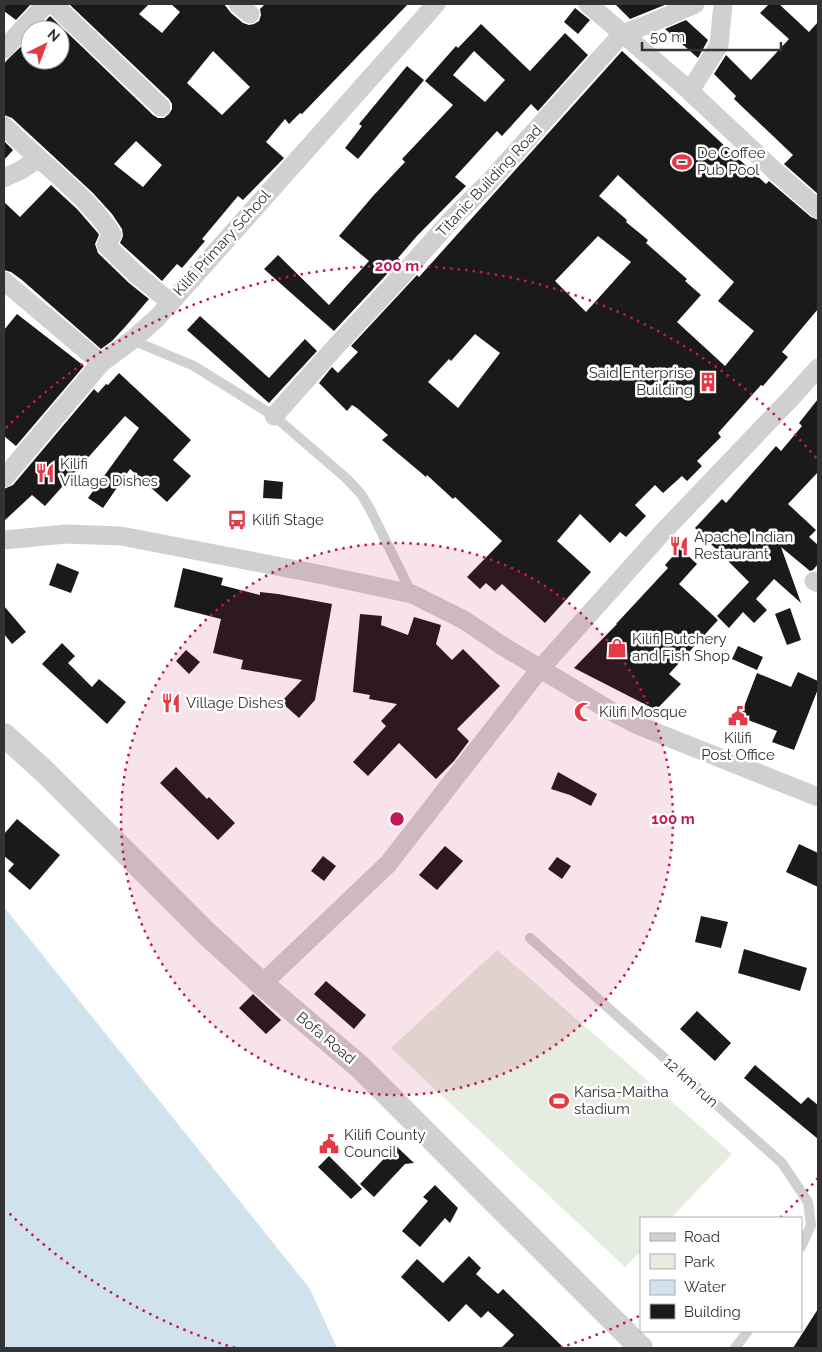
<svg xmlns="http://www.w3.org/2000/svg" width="822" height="1352" viewBox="0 0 822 1352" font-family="Raleway,sans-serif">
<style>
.green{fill:#e6ecdf}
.water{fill:#cfe2ee}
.building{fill:#1a1a1a;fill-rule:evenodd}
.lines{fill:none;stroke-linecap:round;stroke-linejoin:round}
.service{stroke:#d0d0d0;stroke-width:10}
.minor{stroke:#d0d0d0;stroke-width:19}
.tertiary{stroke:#d0d0d0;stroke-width:24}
.ring{fill:none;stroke:#c2185b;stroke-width:2.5;stroke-dasharray:2.5 5}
.labels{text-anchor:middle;stroke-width:5;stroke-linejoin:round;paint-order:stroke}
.poi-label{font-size:15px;fill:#333;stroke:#fff;text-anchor:start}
.street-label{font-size:15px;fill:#333;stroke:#fff}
.centre{fill:#c2185b;stroke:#fff;stroke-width:2.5}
.ring-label{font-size:15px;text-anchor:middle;font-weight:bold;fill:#c2185b;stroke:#fff;stroke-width:5;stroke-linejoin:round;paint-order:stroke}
</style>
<rect width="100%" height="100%" fill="#fff"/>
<polygon class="green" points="497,950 732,1154 671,1218 641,1218 641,1251 625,1267 391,1048"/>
<polygon class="water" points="4,907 310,1289 337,1348 4,1348"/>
<g class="building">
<polygon points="4,4 31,4 16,20 4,11"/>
<path d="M69 4H149L139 14 162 33 180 12 171 4H224L231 13 243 23 249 25 254 24 259 21 261 15 260 9 265 4H408L302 114 300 113 289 124 285 119 266 142 284 158 243 200 238 196 202 239 205 241 182 268 177 264 162 281 120 243 123 236 122 229 112 214 93 193 12 118 4 115V64L7 60 30 38V60H60V30H37L50 16 153 115 158 118H164L169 114 172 109V104L169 99ZM213 51 250 87 222 115 187 83ZM136 141 162 165 143 187 114 164Z"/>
<polygon points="615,4 667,4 630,19"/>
<polygon points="769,4 779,4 809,32 818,22 818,194 784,164 793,155 734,99 736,96 714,74 726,55 751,80 789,39 760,13"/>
<polygon points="575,8 590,20 578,34 564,22"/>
<polygon points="686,20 708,40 698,58 665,29"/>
<path d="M481 24 530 71 565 33 588 55 538 111 531 104 502 136 497 131 455 177 466 186 416 237 398 258 400 260 334 331 264 269 278 255 329 305 369 261 339 236 373 196 405 162 402 159 453 105 425 81 456 46 458 48ZM474 51 505 80 485 102 453 75Z"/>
<path d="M622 51 766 184 769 181 811 217 818 220V309L782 352 788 357 763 386 761 385 718 433 721 437 697 461 702 466 687 481 682 476 663 493 655 485 635 505 646 516 626 537 620 532 610 543 580 514 557 541 591 572 545 623 502 584 495 591 486 583 480 589 467 577 502 541 455 497 453 499 427 475 426 477 382 440 388 435 357 408 352 405 347 411 319 383 332 367 338 373 358 352 351 346 417 275 419 277ZM618 175 734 282 718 301 754 331 725 366 677 322 701 295 685 281 687 279 646 243 648 240 626 222 627 220 599 196ZM598 236 631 262 586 312 555 281ZM475 334 500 353 458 408 428 382 449 359 451 361Z"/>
<polygon points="407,66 424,80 358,159 345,148 362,126 359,124"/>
<polygon points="4,141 13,150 4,160"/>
<polygon points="51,185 77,209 97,232 99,235 95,244 98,253 129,283 149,299 125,327 112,341 101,349 22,280 11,272 4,270 4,202 20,217"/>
<polygon points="17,314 84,366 16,446 4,436 4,330"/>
<polygon points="200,316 269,378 305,339 317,351 269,403 187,330"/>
<polygon points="119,373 191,440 173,460 191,476 167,502 130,469 103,508 88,498 139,428 125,416 45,506 32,495 4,521 4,489 13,485 94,389 98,393 106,384 108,385"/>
<polygon points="818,399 818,472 788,504 816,530 809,537 818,545 818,564 813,570 810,571 781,547 801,603 774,579 756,599 767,610 754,623 743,612 729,628 717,616 749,582 695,528 722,499 726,503 776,446 781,451 802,426 799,423"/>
<polygon points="264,480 283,482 282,499 263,498"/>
<polygon points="680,548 697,564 679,584 718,620 669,674 681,684 656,710 574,668 617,624 616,624 668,568 665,565"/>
<polygon points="57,563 79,572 71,593 49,585"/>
<polygon points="183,568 223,578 221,585 260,595 260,592 278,594 332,604 315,700 299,718 281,702 302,680 241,669 243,660 213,653 221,619 174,607"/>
<polygon points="4,606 26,632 12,644 4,634"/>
<polygon points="790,608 801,640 787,645 775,614"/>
<polygon points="360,614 382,616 381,625 408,635 414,617 441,625 436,644 452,660 463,649 500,686 457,729 469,741 454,761 436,779 399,743 368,776 353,762 386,726 381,721 397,704 369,699 370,695 353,692"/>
<polygon points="62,643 75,656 68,663 92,687 99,679 126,702 107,724 42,664"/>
<polygon points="738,646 763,657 757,670 732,659"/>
<polygon points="186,650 200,662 189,674 176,661"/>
<polygon points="798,672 818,681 818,689 794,750 772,742 777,731 740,717 757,673 791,687"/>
<polygon points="176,767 207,799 209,797 235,823 218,840 160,783"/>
<polygon points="558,772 597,794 591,806 570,795 551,789"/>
<polygon points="17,819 60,855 30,890 8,871 14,864 4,856 4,834"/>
<polygon points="799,844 818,853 818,887 786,872"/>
<polygon points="445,846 463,861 437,890 419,875"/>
<polygon points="323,856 336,866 324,881 311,871"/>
<polygon points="557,857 571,866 562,879 548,869"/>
<polygon points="701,916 728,922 721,948 695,942"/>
<polygon points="744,949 807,968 800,991 738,973"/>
<polygon points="326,981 366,1015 354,1029 314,994"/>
<polygon points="253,994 281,1020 266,1034 239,1008"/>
<polygon points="697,1011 731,1043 715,1061 680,1029"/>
<polygon points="755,1065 801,1104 808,1097 818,1105 818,1139 744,1078"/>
<polygon points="396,1146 414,1163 405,1164 374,1197 360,1184"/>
<polygon points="329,1156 362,1189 351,1199 318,1167"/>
<polygon points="435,1185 458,1208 450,1223 445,1218 420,1247 402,1231 428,1201 423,1197"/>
<polygon points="469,1256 481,1268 476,1274 498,1294 503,1289 564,1348 501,1348 514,1335 488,1311 481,1318 466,1304 449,1322 401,1277 417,1259 443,1283"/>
<polygon points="818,1309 818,1348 793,1348"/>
</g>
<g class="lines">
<g class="service">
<polyline points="132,340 194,366 274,416 346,478 361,494 370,509 412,594"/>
<polyline points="530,938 782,1163 808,1202 811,1225 801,1247"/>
<polyline points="735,1348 748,1331"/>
</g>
<g class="minor">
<polyline points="53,4 161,107"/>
<polyline points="238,4 250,14"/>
<polyline points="588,4 683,85 777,173 818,209"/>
<polyline points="4,49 46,4"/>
<polyline points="690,91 719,45 723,4"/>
<path d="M4 126C30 152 59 175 85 201 95 212 105 222 112 235L106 245 137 275 170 302"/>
<polyline points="4,178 21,170 38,159"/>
<polyline points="4,281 101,363"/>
<polyline points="274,416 338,344 405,272 452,219 489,182 622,34 649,24 695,4"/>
<polyline points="4,478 101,363 132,340 157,318 436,4"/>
<polyline points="4,540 66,534 121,536 318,574 412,594 464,620 501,645 609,710 640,726 818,797"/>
<polyline points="814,581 818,583"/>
<polyline points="262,984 388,864 540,669 661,534 792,397 818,368"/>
</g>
<polyline class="tertiary" points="4,735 44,771 207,934 262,984 360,1067 641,1348"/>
</g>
<circle cx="397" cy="819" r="276" fill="#c2185b" fill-opacity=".12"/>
<g class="ring">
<circle cx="397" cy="819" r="276"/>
<path d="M818 1178A553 553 0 0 1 781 1217M639 1316A553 553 0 0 1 559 1348M235 1348A553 553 0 0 1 6 1210M6 428A553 553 0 0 1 818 460"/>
</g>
<defs>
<symbol id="stadium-bare" viewBox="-9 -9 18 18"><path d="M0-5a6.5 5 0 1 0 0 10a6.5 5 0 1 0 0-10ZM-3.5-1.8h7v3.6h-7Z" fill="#e63946" stroke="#fff" stroke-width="2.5" paint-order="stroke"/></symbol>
<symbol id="building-bare" viewBox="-9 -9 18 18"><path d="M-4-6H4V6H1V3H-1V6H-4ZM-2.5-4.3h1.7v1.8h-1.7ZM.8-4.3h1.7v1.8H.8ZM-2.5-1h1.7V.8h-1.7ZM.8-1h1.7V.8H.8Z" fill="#e63946" stroke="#fff" stroke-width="2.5" paint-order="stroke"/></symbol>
<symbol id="restaurant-bare" viewBox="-9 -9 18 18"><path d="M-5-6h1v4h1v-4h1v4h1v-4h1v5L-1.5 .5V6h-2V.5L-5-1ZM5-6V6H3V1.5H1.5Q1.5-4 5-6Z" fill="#e63946" stroke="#fff" stroke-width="2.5" paint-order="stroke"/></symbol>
<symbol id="bus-bare" viewBox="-9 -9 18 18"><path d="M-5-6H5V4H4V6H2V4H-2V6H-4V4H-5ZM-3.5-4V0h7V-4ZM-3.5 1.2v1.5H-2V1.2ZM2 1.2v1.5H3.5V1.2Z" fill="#e63946" stroke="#fff" stroke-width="2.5" paint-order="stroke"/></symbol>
<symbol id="shop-bare" viewBox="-9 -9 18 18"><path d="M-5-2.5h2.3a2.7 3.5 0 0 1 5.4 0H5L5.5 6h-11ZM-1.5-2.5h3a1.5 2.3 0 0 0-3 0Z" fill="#e63946" stroke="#fff" stroke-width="2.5" paint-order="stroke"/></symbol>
<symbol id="mosque-bare" viewBox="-9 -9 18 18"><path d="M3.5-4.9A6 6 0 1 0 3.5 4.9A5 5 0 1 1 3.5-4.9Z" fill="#e63946" stroke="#fff" stroke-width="2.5" paint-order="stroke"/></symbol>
<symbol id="civic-bare" viewBox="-9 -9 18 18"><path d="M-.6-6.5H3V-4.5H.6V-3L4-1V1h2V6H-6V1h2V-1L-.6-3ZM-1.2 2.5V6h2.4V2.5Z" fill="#e63946" stroke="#fff" stroke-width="2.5" paint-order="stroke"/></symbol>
</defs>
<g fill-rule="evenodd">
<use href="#stadium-bare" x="668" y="148" width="28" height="28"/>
<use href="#building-bare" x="694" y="368" width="28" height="28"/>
<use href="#restaurant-bare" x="31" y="459" width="28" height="28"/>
<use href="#bus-bare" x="223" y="506" width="28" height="28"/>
<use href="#restaurant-bare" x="665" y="532" width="28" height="28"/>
<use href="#shop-bare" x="603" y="634" width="28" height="28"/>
<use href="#restaurant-bare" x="157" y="689" width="28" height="28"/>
<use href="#mosque-bare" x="570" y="698" width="28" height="28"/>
<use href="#civic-bare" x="724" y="702" width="28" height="28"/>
<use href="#stadium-bare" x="545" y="1087" width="28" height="28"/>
<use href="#civic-bare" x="315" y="1130" width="28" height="28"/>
</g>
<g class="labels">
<g class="poi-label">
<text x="697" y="158">De Coffee<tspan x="697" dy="17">Pub Pool</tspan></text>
<text x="693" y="378" text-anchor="end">Said Enterprise<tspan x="693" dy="17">Building</tspan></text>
<text x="60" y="469">Kilifi<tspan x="60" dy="17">Village Dishes</tspan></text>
<text x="252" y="525">Kilifi Stage</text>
<text x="694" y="542">Apache Indian<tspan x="694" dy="17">Restaurant</tspan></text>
<text x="632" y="644">Kilifi Butchery<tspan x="632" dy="17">and Fish Shop</tspan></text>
<text x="186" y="708">Village Dishes</text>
<text x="599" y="717">Kilifi Mosque</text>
<text x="738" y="743" text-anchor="middle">Kilifi<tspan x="738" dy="17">Post Office</tspan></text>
<text x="574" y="1097">Karisa-Maitha<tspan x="574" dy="17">stadium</tspan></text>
<text x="344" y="1140">Kilifi County<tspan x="344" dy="17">Council</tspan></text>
</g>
<g class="street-label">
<text transform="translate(489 181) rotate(-47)" y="5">Titanic Building Road</text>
<text transform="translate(222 243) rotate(-48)" y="5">Kilifi Primary School</text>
<text transform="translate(326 1038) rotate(40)" y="5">Bofa Road</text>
<text transform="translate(691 1082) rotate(42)" y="5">12 km run</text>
</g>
</g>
<circle cx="397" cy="819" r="8" class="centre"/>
<g class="ring-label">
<text x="397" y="271">200 m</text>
<text x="673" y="824">100 m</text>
</g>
<rect width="822" height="1352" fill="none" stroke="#333333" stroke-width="10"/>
<rect x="640" y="1217" width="162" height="115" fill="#ffffff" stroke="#adadad"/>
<rect x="650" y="1233" width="25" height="8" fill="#d0d0d0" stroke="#adadad"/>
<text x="684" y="1242" font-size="15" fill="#333333">Road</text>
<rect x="650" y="1254" width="25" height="15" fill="#e6ecdf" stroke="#adadad"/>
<text x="684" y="1267" font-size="15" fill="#333333">Park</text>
<rect x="650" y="1280" width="25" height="15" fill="#cfe2ee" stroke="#adadad"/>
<text x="684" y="1292" font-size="15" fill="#333333">Water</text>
<rect x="650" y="1304" width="25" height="15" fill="#1a1a1a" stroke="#adadad"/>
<text x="684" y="1317" font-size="15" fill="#333333">Building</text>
<g transform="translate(45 45) rotate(42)"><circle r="24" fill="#ffffff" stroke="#adadad"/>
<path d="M0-4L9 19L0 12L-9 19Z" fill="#e63946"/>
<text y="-8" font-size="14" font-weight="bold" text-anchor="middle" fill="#333333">N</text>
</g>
<path d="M642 42v8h139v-8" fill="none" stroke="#333333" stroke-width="2.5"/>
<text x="650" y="42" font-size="15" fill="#333333" stroke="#ffffff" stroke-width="4" paint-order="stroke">50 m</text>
</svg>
